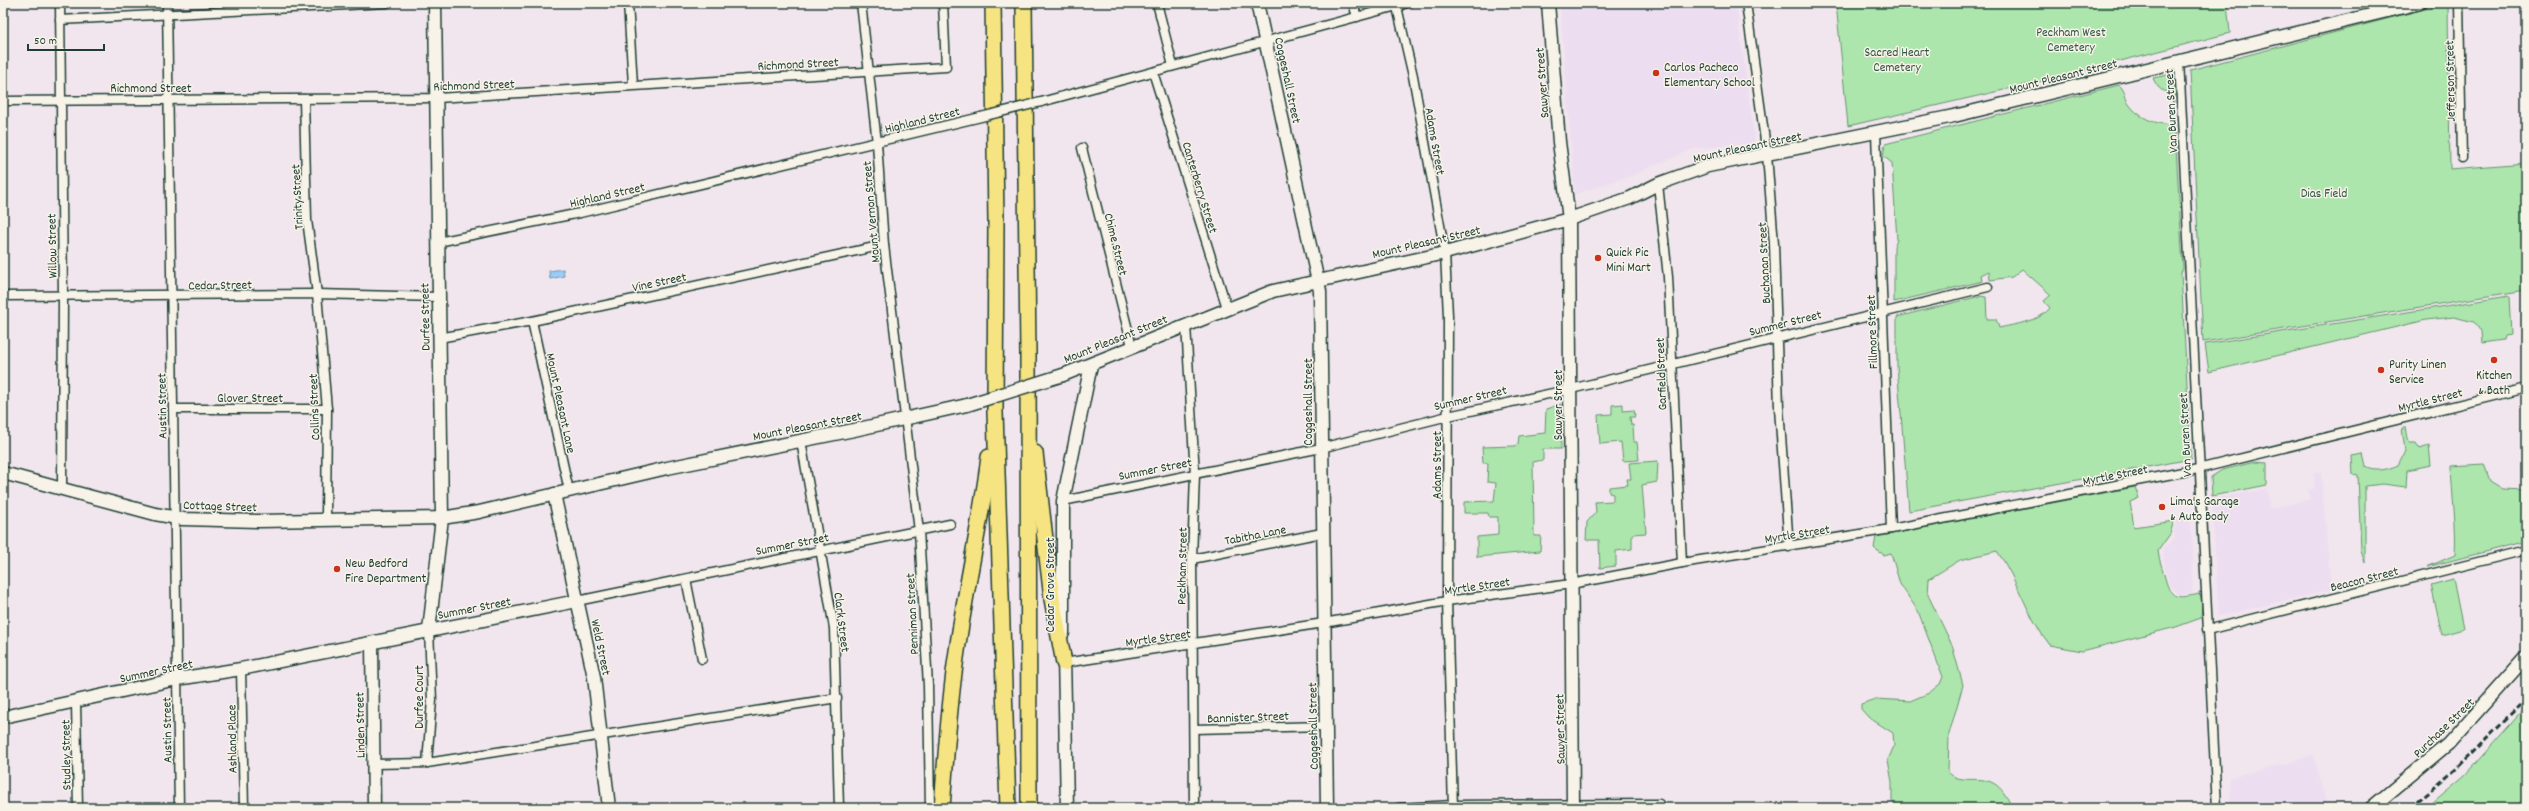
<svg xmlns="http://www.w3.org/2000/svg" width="2529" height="811" viewBox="0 0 2529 811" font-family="Dekko,sans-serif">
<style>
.built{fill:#edddf0}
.green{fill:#ace6ac;stroke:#669270}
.water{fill:#9bccf7;stroke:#6993a9}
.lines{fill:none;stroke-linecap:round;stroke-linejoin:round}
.street-casing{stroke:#1f3d34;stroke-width:11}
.secondary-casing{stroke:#1f3d34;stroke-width:15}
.highway-casing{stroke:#1f3d34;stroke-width:18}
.street{stroke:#f7f3e8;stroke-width:8}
.secondary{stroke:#f7f3e8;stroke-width:12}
.highway{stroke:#f6e381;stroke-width:15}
.rail{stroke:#1f3d34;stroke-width:3;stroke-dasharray:6 3;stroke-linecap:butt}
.street-bridge-casing{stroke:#1f3d34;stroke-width:11;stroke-linecap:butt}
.secondary-bridge-casing{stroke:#1f3d34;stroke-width:15;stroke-linecap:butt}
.street-bridge{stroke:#f7f3e8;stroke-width:8}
.secondary-bridge{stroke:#f7f3e8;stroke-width:12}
.poi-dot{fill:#c8321e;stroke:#f7f3e8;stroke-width:1.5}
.labels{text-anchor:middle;stroke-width:3;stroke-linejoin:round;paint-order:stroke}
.park-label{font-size:13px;fill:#345646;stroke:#f7f3e8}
.street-label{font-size:13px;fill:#1f3d34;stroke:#f7f3e8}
.poi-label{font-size:13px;fill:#1f3d34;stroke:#f7f3e8;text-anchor:start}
</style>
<rect width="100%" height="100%" fill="#f1e6ed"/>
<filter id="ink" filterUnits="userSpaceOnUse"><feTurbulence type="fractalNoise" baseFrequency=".025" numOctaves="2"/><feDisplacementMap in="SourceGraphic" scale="8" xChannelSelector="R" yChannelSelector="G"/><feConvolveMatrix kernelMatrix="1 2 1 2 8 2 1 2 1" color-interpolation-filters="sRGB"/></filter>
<g filter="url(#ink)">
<g class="built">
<polygon points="1560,3 1736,3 1755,143 1693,149 1630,176 1575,194"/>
<polygon points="2321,472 2331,590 2219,616 2212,498 2267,489 2269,507 2272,508 2311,499 2308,490 2315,488 2314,474"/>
<polygon points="2190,516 2193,553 2192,594 2179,595 2169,583 2162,554 2164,547 2174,539 2174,531 2177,519"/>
<polygon points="2313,754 2328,808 2231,808 2230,777 2294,762"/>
</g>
<g class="green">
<polygon points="1836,3 2227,3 2230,33 2038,82 1848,126"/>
<polygon points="2448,3 2450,169 2526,163 2526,290 2203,342 2190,70"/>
<path d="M2173 74 2176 91 2173 103 2169 92C2160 91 2157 87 2153 78Z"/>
<path d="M2119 85C2125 90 2125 97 2128 103 2138 118 2155 124 2172 125L2175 130 2183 268 2181 273 2191 459 1909 511 1897 366V317L1980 296 1986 297 1987 319H1996L1999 328C2015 324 2040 322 2050 308L2044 301 2051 295 2022 269 2012 277 1990 280 1989 271 1981 275 1982 281 1979 282 1894 302V247L1897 240 1892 163 1883 156 1885 144Z"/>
<polygon points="2509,296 2511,335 2504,336 2503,340 2482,343 2481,332 2474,322 2454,317 2426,320 2209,372 2205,344"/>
<polygon points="1561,404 1561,449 1543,449 1543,460 1533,462 1534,536 1541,536 1540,551 1477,557 1477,537 1498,535 1498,517 1489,517 1488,513 1464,513 1464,502 1494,501 1496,483 1487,482 1488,463 1483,463 1482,447 1515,446 1518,444 1519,436 1545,433 1546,409"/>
<polygon points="1623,404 1623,411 1634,410 1635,417 1630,417 1631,425 1633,425 1634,442 1637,442 1639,460 1623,461 1621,442 1600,444 1598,415 1612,414 1612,405"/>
<path d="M2402 428H2406L2409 443H2416L2420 449 2429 446 2431 465 2407 470 2406 487 2383 484 2365 486V563L2361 551 2358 475 2353 474 2352 456 2363 454 2366 467C2376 473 2389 469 2398 465L2405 451Z"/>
<polygon points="1658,461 1657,482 1642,485 1646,533 1632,534 1632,549 1616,551 1616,566 1600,568 1599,540 1586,540 1587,522 1596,512 1595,502 1613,501 1613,494 1609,493 1609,487 1628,485 1627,479 1631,479 1629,463"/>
<polygon points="2255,462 2267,463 2267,485 2212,496 2211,477 2222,470"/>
<path d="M2484 464 2490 481 2503 489 2526 490V541L2427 567 2455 555C2457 526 2452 496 2451 466Z"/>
<path d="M2135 487 2139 498 2130 502 2134 527 2174 521 2170 534 2158 551C2159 561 2163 569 2165 578 2171 601 2179 598 2200 594L2202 603 2201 618 2176 627 2082 651 2050 645C2027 617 2018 580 1997 551L1960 560 1929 579 1928 595 1952 645 1963 685 1949 734 1948 772C1960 785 1979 775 1993 783 2002 787 2008 800 2013 808H1897L1892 801V782L1888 760 1894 746 1893 733 1868 717 1861 709V704L1875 699 1910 701 1929 693 1940 684 1943 677 1918 611 1900 584 1891 553 1884 555 1874 548 1876 537Z"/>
<polygon points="2453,579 2463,629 2442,635 2431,585"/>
<polygon points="2526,707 2526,796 2518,804 2509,808 2426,808 2465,775"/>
</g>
<polygon class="water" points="563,269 564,276 550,279 549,271"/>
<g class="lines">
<defs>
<g id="street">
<polyline points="60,3 63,297 62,489"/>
<polyline points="167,3 179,808"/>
<polyline points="628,3 633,85"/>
<polyline points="861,3 877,143 884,245 919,531 928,686 930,808"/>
<polyline points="1157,3 1173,66"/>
<polyline points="1353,3 1357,17"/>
<polyline points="1746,3 1767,155 1774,244 1779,408 1789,547"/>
<polyline points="2459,3 2462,158"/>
<polyline points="1397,7 1413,76 1445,253 1448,316 1447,601 1453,808"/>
<polyline points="60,20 387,3"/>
<polyline points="2179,60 2217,808"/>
<polyline points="1153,72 1227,308"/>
<polyline points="304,99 307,220 317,294 327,409 326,519"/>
<polyline points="3,101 437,98 946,67 943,3"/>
<polyline points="1041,102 1408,3"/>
<polyline points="1876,133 1891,529"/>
<polyline points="1082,148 1132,346"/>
<polyline points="1658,184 1668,277 1682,563"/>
<polyline points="438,242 580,213 981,117"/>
<polyline points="3,296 317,294 438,297"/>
<polyline points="532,321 569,491"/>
<polyline points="1186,325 1195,474 1192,559 1194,808"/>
<polyline points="439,338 532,321 884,245"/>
<polyline points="173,409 327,409"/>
<polyline points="801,441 834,628 839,808"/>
<polyline points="1063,501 1321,448 1448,416 1571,389 1988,287"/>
<polyline points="1192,559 1322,533"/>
<polyline points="686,579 702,659"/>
<polyline points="577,601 950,524"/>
<polyline points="2207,630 2526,550"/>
<polyline points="1064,663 1324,623 1447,601 1571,584 1682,563 1891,529 2198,469 2526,388"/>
<polyline points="241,669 244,808"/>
<polyline points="76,702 78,808"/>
<polyline points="1194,729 1326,726"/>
<polyline points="427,763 432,700 429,630"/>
<polyline points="374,764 427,763 837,698"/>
<polyline points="1398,808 1453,805 1659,804"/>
</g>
<g id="secondary">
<polyline points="1257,3 1320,291 1327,808"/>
<polyline points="1548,3 1559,142 1569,219 1573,808"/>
<polyline points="1063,375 1273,291 1445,253 1569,219 1630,198 1658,184 1708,166 1954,116 2420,3"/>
<polyline points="3,473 155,514 183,519 258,521 442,518 479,512 667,468 854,430 967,405"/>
<polyline points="554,494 594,677 609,808"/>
<polyline points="429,630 442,518 435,3"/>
<polyline points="1063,633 1063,501 1091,365"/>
<polyline points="372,643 374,808"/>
<polyline points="1064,655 1067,808"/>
<polyline points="3,717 177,679 241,669 577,601"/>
<polyline points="2371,808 2448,744 2526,657"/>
</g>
<g id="highway">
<polyline points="993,3 996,222 995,412 1008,808"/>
<polyline points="1024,3 1028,353 1029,808"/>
<polyline points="1035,453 1052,599 1064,663"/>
<path d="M942 808C946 755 949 703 957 651 966 586 981 522 989 457"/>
</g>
</defs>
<use href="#street" class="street-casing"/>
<use href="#secondary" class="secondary-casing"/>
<use href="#highway" class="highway-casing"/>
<use href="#street" class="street"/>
<use href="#secondary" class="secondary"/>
<use href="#highway" class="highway"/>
<polyline class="rail" points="2411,808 2455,770 2526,700"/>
<defs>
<polyline id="street-bridge" points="981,117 1041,102"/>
<polyline id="secondary-bridge" points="967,405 1063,375"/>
</defs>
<use href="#street-bridge" class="street-bridge-casing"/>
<use href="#secondary-bridge" class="secondary-bridge-casing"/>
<use href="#street-bridge" class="street-bridge"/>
<use href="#secondary-bridge" class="secondary-bridge"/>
</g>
</g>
<g class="poi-dot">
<circle cx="1656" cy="73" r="4"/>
<circle cx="1598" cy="258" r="4"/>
<circle cx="2494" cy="360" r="4"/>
<circle cx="2381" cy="370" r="4"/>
<circle cx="2162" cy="507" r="4"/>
<circle cx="337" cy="569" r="4"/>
</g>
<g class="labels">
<g class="park-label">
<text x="2071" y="36">Peckham West<tspan x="2071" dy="15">Cemetery</tspan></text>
<text x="1897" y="56">Sacred Heart<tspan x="1897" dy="15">Cemetery</tspan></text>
<text x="2324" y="197">Dias Field</text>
</g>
<g class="street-label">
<text transform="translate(798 63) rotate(-3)" y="5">Richmond Street</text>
<text transform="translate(2063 75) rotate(-14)" y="5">Mount Pleasant Street</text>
<text transform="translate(1289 80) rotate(78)" y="5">Coggeshall Street</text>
<text transform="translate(2449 81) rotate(-91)" y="5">Jefferson Street</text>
<text transform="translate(1541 83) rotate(-94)" y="5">Sawyer Street</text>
<text transform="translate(474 84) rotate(-2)" y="5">Richmond Street</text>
<text x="151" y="92">Richmond Street</text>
<text transform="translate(2170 111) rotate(-93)" y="5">Van Buren Street</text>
<text transform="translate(922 119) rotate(-14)" y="5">Highland Street</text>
<text transform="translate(1436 141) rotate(80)" y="5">Adams Street</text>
<text transform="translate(1747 146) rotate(-12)" y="5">Mount Pleasant Street</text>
<text transform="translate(1201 187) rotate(73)" y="5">Canterberry Street</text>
<text transform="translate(607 194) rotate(-13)" y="5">Highland Street</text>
<text transform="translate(296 197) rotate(-93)" y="5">Trinity Street</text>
<text transform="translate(870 212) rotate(-95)" y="5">Mount Vernon Street</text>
<text transform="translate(1426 241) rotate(-13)" y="5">Mount Pleasant Street</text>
<text transform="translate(1117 244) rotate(76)" y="5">Chime Street</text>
<text transform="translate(51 246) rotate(-91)" y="5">Willow Street</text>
<text transform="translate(1763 263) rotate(-93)" y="5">Buchanan Street</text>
<text transform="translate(659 281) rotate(-12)" y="5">Vine Street</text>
<text transform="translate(220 284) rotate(-1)" y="5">Cedar Street</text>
<text transform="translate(424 317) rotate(-91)" y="5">Durfee Street</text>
<text transform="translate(1785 322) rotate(-14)" y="5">Summer Street</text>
<text transform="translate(1871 332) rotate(-92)" y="5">Fillmore Street</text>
<text transform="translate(1115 338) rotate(-22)" y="5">Mount Pleasant Street</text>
<text transform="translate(1660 374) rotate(-92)" y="5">Garfield Street</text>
<text x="250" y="402">Glover Street</text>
<text transform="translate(1470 397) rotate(-13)" y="5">Summer Street</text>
<text transform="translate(2430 399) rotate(-14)" y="5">Myrtle Street</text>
<text transform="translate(1307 402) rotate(-90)" y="5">Coggeshall Street</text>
<text transform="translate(562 403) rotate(78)" y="5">Mount Pleasant Lane</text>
<text transform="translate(1557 405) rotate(-90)" y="5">Sawyer Street</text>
<text transform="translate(161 406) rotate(-91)" y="5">Austin Street</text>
<text transform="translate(313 407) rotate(-92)" y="5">Collins Street</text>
<text transform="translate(807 425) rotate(-11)" y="5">Mount Pleasant Street</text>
<text transform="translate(2184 435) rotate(-93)" y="5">Van Buren Street</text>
<text transform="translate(1436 465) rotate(-90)" y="5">Adams Street</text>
<text transform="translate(1155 468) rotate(-11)" y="5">Summer Street</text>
<text transform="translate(2115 474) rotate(-11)" y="5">Myrtle Street</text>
<text transform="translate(220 505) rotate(2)" y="5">Cottage Street</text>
<text transform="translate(1797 533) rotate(-9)" y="5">Myrtle Street</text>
<text transform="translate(1255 534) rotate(-11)" y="5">Tabitha Lane</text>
<text transform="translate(792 543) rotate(-11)" y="5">Summer Street</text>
<text transform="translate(1181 566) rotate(-89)" y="5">Peckham Street</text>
<text transform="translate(2364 578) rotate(-14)" y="5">Beacon Street</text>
<text transform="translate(1049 585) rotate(-90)" y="5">Cedar Grove Street</text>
<text transform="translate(1477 585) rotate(-8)" y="5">Myrtle Street</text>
<text transform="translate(474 607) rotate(-11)" y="5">Summer Street</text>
<text transform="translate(911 614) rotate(-93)" y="5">Penniman Street</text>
<text transform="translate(843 622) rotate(83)" y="5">Clark Street</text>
<text transform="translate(1158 637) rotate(-8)" y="5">Myrtle Street</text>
<text transform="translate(602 647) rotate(78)" y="5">Weld Street</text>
<text transform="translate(156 670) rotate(-12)" y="5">Summer Street</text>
<text transform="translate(418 697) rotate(-90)" y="5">Durfee Court</text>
<text transform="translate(1248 716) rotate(-2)" y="5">Bannister Street</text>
<text transform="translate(359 725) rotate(-91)" y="5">Linden Street</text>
<text transform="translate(1312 726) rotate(-91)" y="5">Coggeshall Street</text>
<text transform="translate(2443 727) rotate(-44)" y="5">Purchase Street</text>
<text transform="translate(1559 729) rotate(-91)" y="5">Sawyer Street</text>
<text transform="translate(166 730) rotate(-91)" y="5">Austin Street</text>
<text transform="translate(231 739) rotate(-91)" y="5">Ashland Place</text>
<text transform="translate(65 755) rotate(-91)" y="5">Studley Street</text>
</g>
<g class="poi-label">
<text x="1664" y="71">Carlos Pacheco<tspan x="1664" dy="15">Elementary School</tspan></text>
<text x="1606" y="256">Quick Pic<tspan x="1606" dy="15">Mini Mart</tspan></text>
<text x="2389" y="368">Purity Linen<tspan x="2389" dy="15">Service</tspan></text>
<text x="2494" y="379" text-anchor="middle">Kitchen<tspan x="2494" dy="15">&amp; Bath</tspan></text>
<text x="2170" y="505">Lima's Garage<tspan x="2170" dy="15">&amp; Auto Body</tspan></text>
<text x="345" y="567">New Bedford<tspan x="345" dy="15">Fire Department</tspan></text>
</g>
</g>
<rect width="2529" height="811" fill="none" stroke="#f7f3e8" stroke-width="16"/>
<rect x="8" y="8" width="2513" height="795" fill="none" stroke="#1f3d34" stroke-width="1.5" filter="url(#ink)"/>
<path d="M28 44v6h76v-6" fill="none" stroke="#1f3d34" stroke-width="2"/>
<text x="34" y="44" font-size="12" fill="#1f3d34" stroke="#f7f3e8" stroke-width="3" paint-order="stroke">50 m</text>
</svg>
